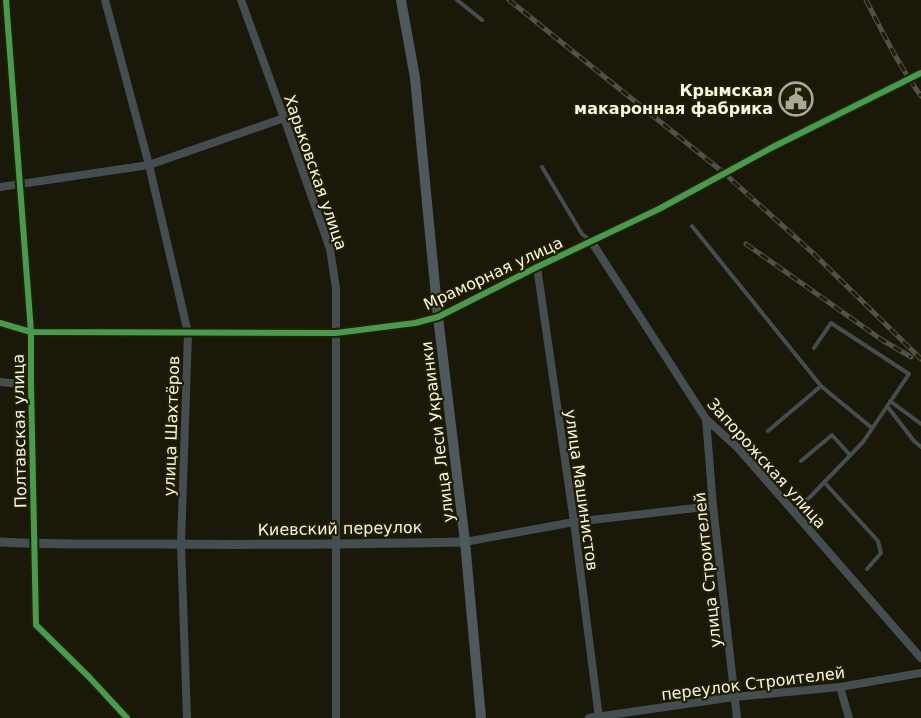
<svg xmlns="http://www.w3.org/2000/svg" width="921" height="718" viewBox="0 0 921 718" font-family="'DejaVu Sans',sans-serif">
<style>
.lines{fill:none;stroke-linecap:round;stroke-linejoin:round}
.service{stroke:#444e50;stroke-width:4}
.minor{stroke:#444e50;stroke-width:8}
.tertiary{stroke:#444e50;stroke-width:9}
.secondary{stroke:#4d595c;stroke-width:10}
.rail-casing{stroke:#4f524a;stroke-width:5}
.rail{stroke:#211e02;stroke-width:3;stroke-dasharray:9;stroke-linecap:butt}
.cycleway-casing{stroke:#211e02;stroke-width:10}
.cycleway{stroke:#469c4c;stroke-width:6}
.labels{text-anchor:middle;stroke-width:4.5;stroke-linejoin:round;paint-order:stroke}
.poi-label{font-size:16px;font-weight:bold;fill:#f7f6e5;stroke:#211e02;text-anchor:end}
.street-label{font-size:16px;fill:#f7f6e5;stroke:#211e02}
</style>
<rect width="100%" height="100%" fill="#1a1809"/>
<g class="lines">
<g class="service">
<polyline points="457,0 482,20"/>
<polyline points="542,167 582,234 591,241"/>
<polyline points="692,226 821,386"/>
<polyline points="890,401 921,424"/>
<polyline points="887,406 914,441 921,447"/>
<polyline points="768,431 821,386 872,428"/>
<polyline points="801,461 832,435 850,455"/>
<polyline points="824,482 878,541 881,553 867,569"/>
<polyline points="794,511 810,497 863,442 909,374 831,323 814,348"/>
</g>
<g class="minor">
<polyline points="6,0 31,332 31,385 36,625 89,677 127,718"/>
<polyline points="105,0 149,165 188,333 181,544 187,718"/>
<polyline points="241,0 284,118 330,249 336,288 336,718"/>
<polyline points="0,187 149,165 284,118"/>
<polyline points="591,241 706,419 738,448 921,658"/>
<polyline points="537,267 574,522 599,718"/>
<polyline points="0,323 31,332 336,333 415,323 438,317 537,267 659,209 771,148 921,73"/>
<polyline points="0,382 31,385"/>
<polyline points="706,419 713,506 737,718"/>
<polyline points="465,542 574,522 713,506"/>
<polyline points="840,687 849,718"/>
<polyline points="589,718 734,697 840,687 921,673"/>
</g>
<path class="tertiary" d="M0 542C53 545 106 544 159 544 261 545 363 544 465 542"/>
<polyline class="secondary" points="401,0 415,78 438,317 465,542 481,718"/>
<defs>
<g id="rail">
<polyline points="509,0 724,173 814,254 921,359"/>
<path d="M866 0C883 33 899 66 921 96"/>
<polyline points="746,244 882,340 911,357"/>
</g>
</defs>
<use href="#rail" class="rail-casing"/>
<use href="#rail" class="rail"/>
<defs>
<g id="cycleway">
<polyline points="6,0 31,332 31,385 36,625 89,677 127,718"/>
<polyline points="0,323 31,332 336,333 415,323 438,317 537,267 659,209 771,148 921,73"/>
</g>
</defs>
<use href="#cycleway" class="cycleway-casing"/>
<use href="#cycleway" class="cycleway"/>
</g>
<defs>
<symbol id="civic-ring" viewBox="-11 -11 22 22"><circle r="9.5" fill="#211e02" stroke="#aaa898" stroke-width="1.5"/><path d="M-.6-6.5H3V-4.5H.6V-3L4-1V1h2V6H-6V1h2V-1L-.6-3ZM-1.2 2.5V6h2.4V2.5Z" fill="#aaa898"/></symbol>
</defs>
<g fill-rule="evenodd">
<use href="#civic-ring" x="777" y="80" width="38" height="38"/>
</g>
<g class="labels">
<g class="poi-label">
<text x="773" y="96">Крымская<tspan x="773" dy="18">макаронная фабрика</tspan></text>
</g>
<g class="street-label">
<text transform="translate(316 172) rotate(71)" y="6">Харьковская улица</text>
<text transform="translate(493 273) rotate(-25)" y="6">Мраморная улица</text>
<text transform="translate(171 426) rotate(-88)" y="6">улица Шахтёров</text>
<text transform="translate(19 431) rotate(-91)" y="6">Полтавская улица</text>
<text transform="translate(437 432) rotate(-97)" y="6">улица Леси Украинки</text>
<text transform="translate(767 463) rotate(48)" y="6">Запорожская улица</text>
<text transform="translate(582 490) rotate(82)" y="6">улица Машинистов</text>
<text transform="translate(340 528) rotate(-1)" y="6">Киевский переулок</text>
<text transform="translate(707 570) rotate(-96)" y="6">улица Строителей</text>
<text transform="translate(753 683) rotate(-7)" y="6">переулок Строителей</text>
</g>
</g>
</svg>
